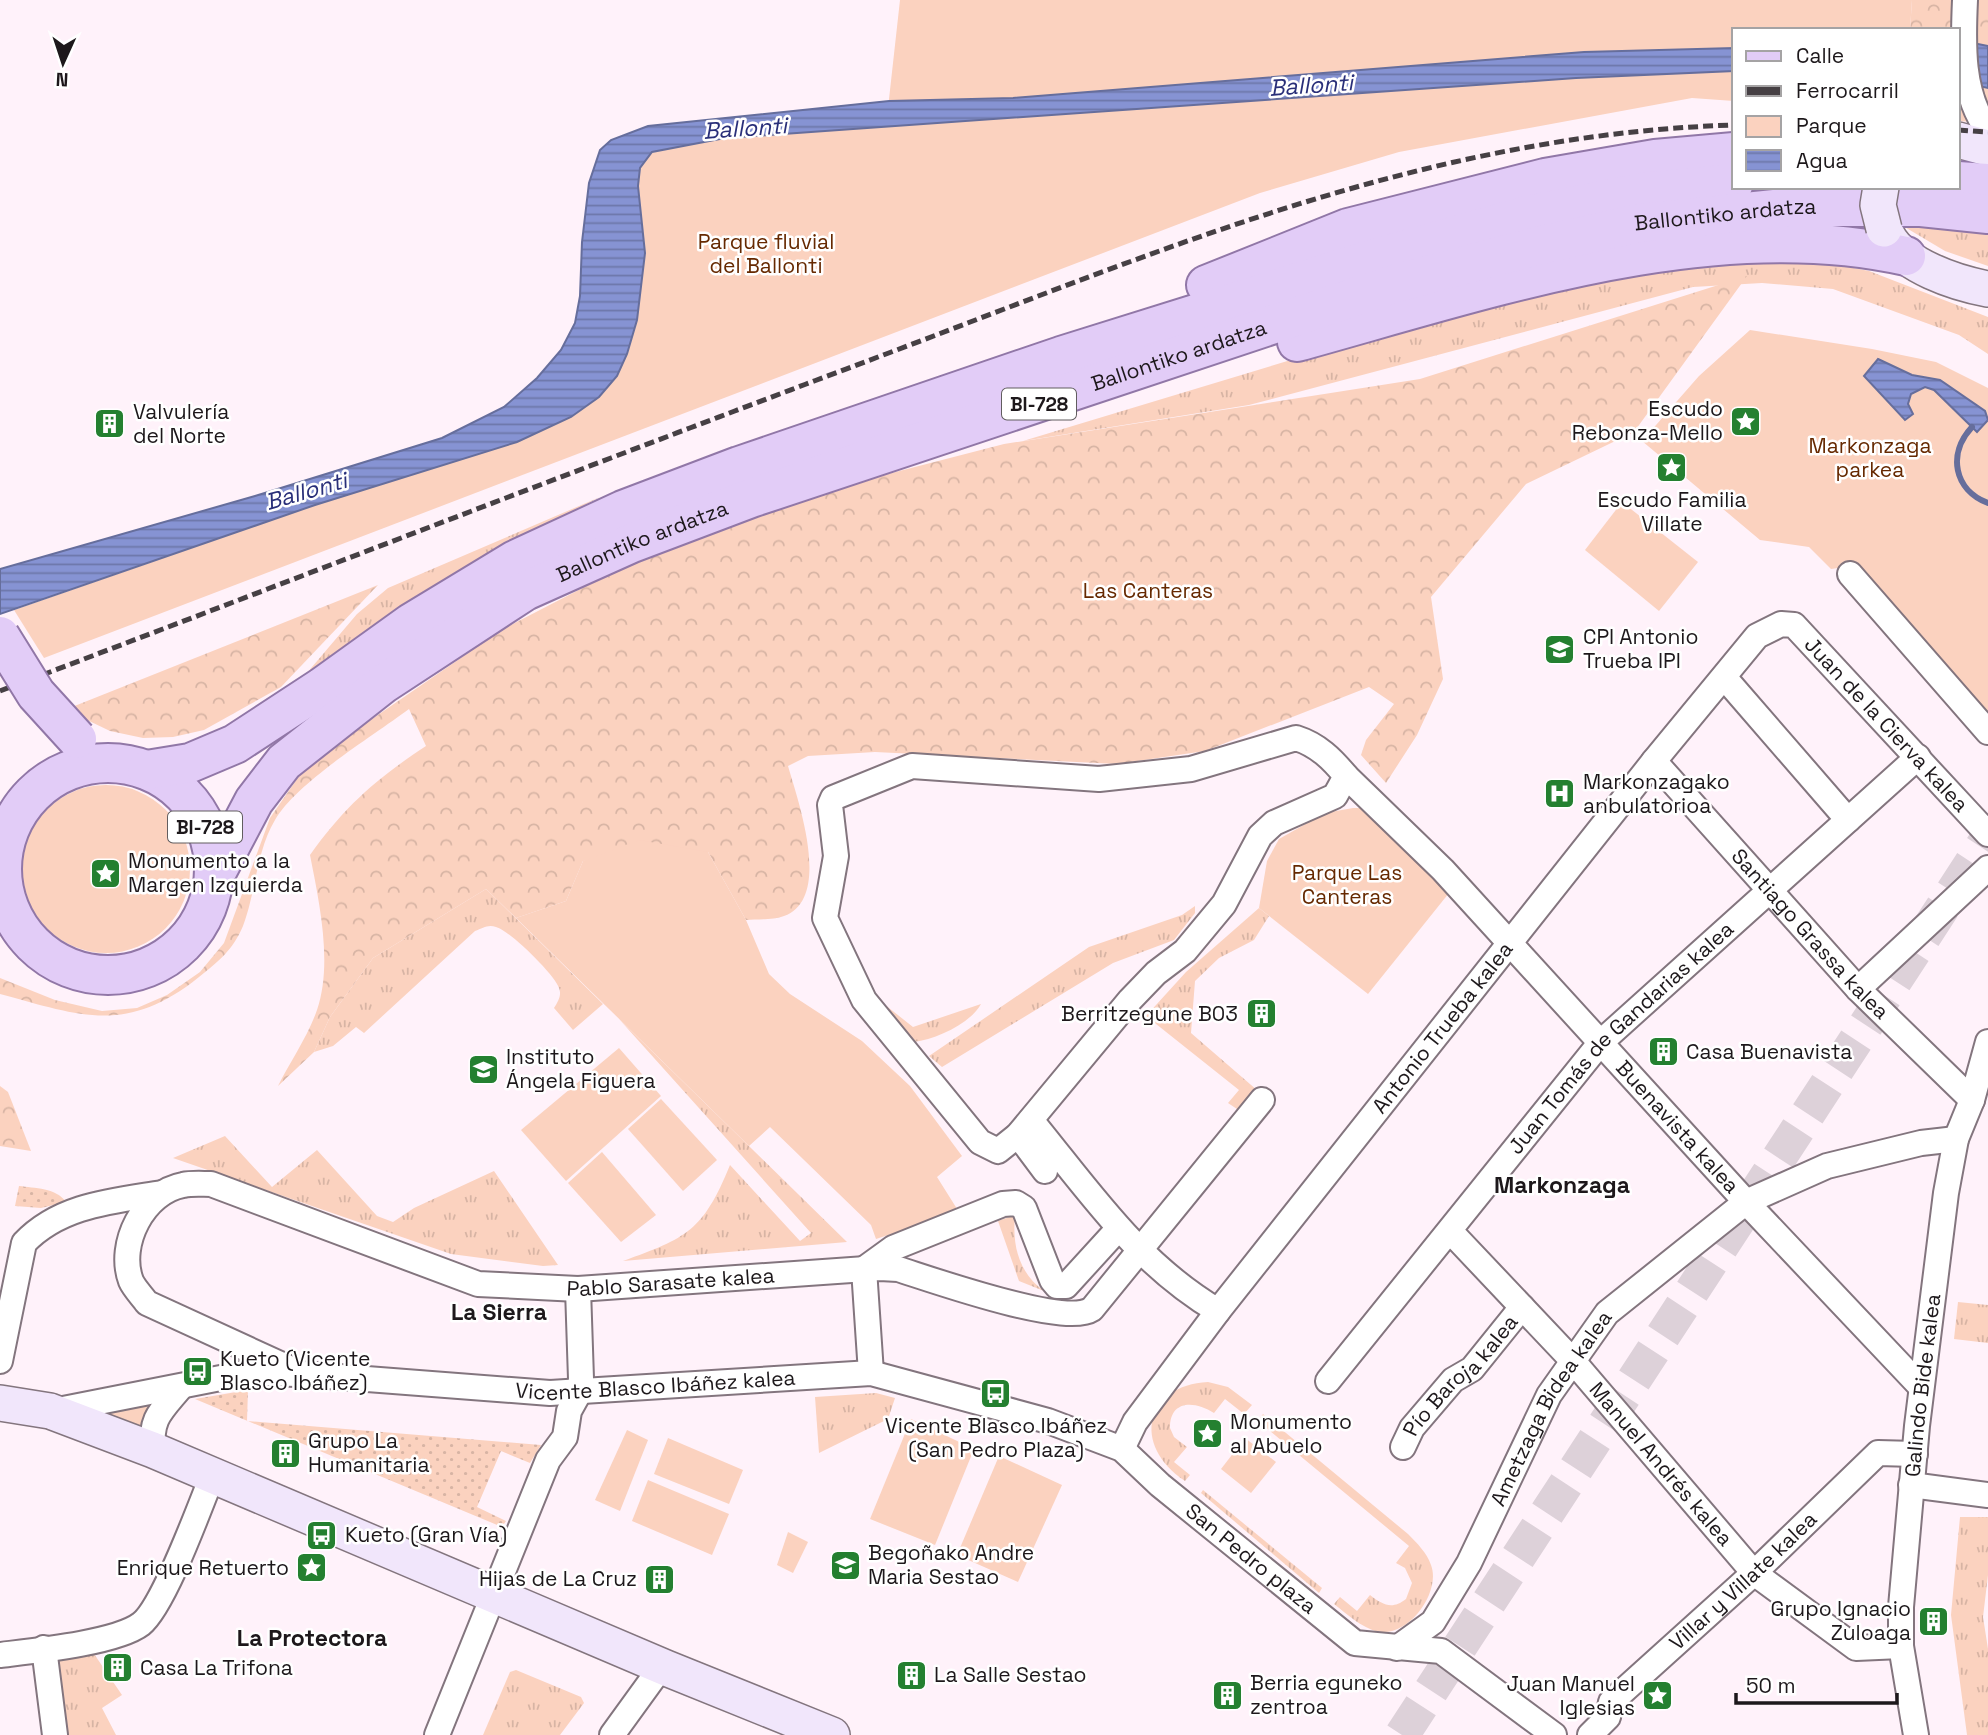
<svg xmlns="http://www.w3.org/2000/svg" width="1988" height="1735" viewBox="0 0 1988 1735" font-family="'Space Grotesk',sans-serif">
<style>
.grass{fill:url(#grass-tufts)}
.forest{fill:url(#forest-crowns)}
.park{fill:#fbd2bf}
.garden{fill:url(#garden-dots)}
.water{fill:url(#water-rules);stroke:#666e9c;stroke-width:2}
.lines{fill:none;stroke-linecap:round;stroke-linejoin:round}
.stream{stroke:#666e9c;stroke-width:6}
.secondary-tunnel{stroke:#ddd1d9;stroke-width:35;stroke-dasharray:35 18;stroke-linecap:butt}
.street-casing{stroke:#83757e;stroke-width:28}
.secondary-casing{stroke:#83757e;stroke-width:38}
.primary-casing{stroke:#9177a7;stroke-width:42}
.street{stroke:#fff;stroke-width:24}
.secondary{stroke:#f1e6fb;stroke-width:35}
.primary{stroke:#e2ccf7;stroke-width:38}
.rail{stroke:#464044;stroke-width:5;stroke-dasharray:10 5;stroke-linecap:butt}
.secondary-bridge-casing{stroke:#83757e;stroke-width:38;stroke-linecap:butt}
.primary-bridge-casing{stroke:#9177a7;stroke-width:42;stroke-linecap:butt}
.secondary-bridge{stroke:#f1e6fb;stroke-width:35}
.primary-bridge{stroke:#e2ccf7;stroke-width:38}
.labels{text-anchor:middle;stroke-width:5;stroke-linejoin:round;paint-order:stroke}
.shield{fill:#fff;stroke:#615d5f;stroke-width:2}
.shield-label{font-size:19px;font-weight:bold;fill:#1d181b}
.street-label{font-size:21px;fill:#1d181b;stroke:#fff}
.park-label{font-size:21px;fill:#662901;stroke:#fff}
.poi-label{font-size:21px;fill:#1d181b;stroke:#fff;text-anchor:start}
.water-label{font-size:23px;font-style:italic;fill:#292f79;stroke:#fff}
.neighbourhood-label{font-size:23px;font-weight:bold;fill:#1d181b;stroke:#fff}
</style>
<defs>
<pattern id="grass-tufts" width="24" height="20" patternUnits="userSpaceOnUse" patternTransform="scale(1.75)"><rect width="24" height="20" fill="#fbd2bf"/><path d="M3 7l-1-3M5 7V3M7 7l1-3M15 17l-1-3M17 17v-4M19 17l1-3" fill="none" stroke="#d7b4a4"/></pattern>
<pattern id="forest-crowns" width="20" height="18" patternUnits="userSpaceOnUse" patternTransform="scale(1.75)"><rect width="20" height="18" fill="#fbd2bf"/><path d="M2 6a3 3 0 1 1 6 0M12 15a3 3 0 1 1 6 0" fill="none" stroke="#d7b4a4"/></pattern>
<pattern id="garden-dots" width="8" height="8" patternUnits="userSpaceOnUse" patternTransform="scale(1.75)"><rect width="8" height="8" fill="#fbd2bf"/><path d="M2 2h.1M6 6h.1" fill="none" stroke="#d7b4a4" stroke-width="1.8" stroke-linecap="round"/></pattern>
<pattern id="water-rules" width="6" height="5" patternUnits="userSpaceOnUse" patternTransform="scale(1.75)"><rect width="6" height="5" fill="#8693d3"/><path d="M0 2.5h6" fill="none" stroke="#6d77aa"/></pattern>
</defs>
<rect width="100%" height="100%" fill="#fff2fa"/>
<g class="grass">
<polygon points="1958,81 1988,88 1988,123 1958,121"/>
<polygon points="1903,226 1988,232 1988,266 1945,251"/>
<polygon points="1737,259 1813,260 1869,271 1988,317 1988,354 1959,335 1833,289 1762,283 1693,287 1249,405 1023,441 1575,274"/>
<polygon points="600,497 498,549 295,687 357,614 388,588"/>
<path d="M486 889 603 1004 573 1030 554 1008C558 1002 562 995 559 988 555 975 509 930 496 927 488 924 483 928 475 931L364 1033 356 1027 333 1046 314 1052 330 1017 373 958Z"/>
<polygon points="1195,906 1195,913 1174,940 1113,963 942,1067 929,1056 1089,947 1182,915"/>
<polygon points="1259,908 1269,916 1254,940 1219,958 1195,981 1191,1033 1258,1091 1243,1113 1228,1103 1239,1090 1146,1016 1186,972"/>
<path d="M870 993 913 1027 981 1004C970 1024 936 1039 914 1042Z"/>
<path d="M619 1019 847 1242 623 1261C687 1238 703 1231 730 1165L800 1241 811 1233Z"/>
<polygon points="225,1136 272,1187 317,1150 377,1216 393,1222 414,1208 494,1171 558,1265 543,1266 451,1254 173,1158"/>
<path d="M1015 1215C1012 1246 1019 1273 1044 1291L1019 1281 998 1221Z"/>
<polygon points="1958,1302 1988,1305 1988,1343 1954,1339"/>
<path d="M1208 1382 1228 1387 1252 1405 1244 1414 1225 1399 1214 1413C1195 1401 1170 1399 1170 1428L1174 1437 1187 1447 1174 1462 1190 1475 1185 1481C1131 1445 1145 1385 1208 1382Z"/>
<polygon points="876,1393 895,1398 888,1419 819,1453 815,1397"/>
<path d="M1263 1414 1408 1534C1417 1543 1427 1553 1431 1565 1441 1591 1411 1634 1382 1632 1365 1631 1347 1614 1334 1604L1340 1597 1357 1611 1370 1595C1383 1605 1392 1610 1406 1599L1412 1583 1405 1568 1396 1563 1409 1546 1258 1421Z"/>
<polygon points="1203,1490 1322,1588 1319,1593 1201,1493"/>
<polygon points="1960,1517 1988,1517 1988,1575 1983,1617 1988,1649 1988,1735 1967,1735 1951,1615"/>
<polygon points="90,1648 122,1695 102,1708 116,1735 60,1735 49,1653"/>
<polygon points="516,1670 581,1697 584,1703 560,1735 483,1735 510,1672"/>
</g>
<g class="forest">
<polygon points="1912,0 1988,0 1988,46 1963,41 1958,30 1910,30"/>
<path d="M1747 276 1634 432 1526 484 1431 597 1443 679 1417 735 1386 783 1361 755 1366 740 1394 704 1369 687 1205 751 1117 764 875 752 808 756 788 766C798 801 833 898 784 916 774 920 757 919 746 920L708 852 583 861 566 901 516 918 486 889 373 958 330 1017 314 1052 278 1086C290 1062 308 1036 317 1010 333 964 319 901 310 855 345 806 376 779 426 746L409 709C373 736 297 782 275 820 256 852 256 892 243 926 233 950 218 962 199 977 127 1035 81 1016 0 994V978L55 1000 102 1011 137 1008 167 995 200 972 224 943 270 818 308 763 503 629 718 518 1004 444 1420 379Z"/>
<polygon points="378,585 281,687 204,730 173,737 143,738 110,731 85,719 72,707"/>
<polygon points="0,1086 8,1092 31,1151 0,1146"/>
</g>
<g class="park">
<polygon points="900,0 1912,0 1910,30 1734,30 1734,48 1584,52 1013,98 889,101 887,126 1576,78 1734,71 1734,101 1692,98 1399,152 1260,193 44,658 14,610 315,505 517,442 571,417 599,397 637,321 645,253 638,186 640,168 652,152 725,138 886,126"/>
<polygon points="1750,330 1872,349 1936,362 1988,388 1988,717 1859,565 1831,569 1809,547 1760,540 1642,441 1699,376"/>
<polygon points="1622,502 1698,562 1659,611 1585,550"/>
<circle cx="106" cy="869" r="84"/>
<polygon points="1353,808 1368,808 1449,893 1368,994 1259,908 1267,861 1279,839 1325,813"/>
<polygon points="639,840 708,852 746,920 769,974 790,994 862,1041 910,1086 962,1156 937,1177 959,1212 876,1239 871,1225 770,1127 749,1146 516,918 566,901 583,861"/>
<polygon points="619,1048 661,1096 566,1181 521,1130"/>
<polygon points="661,1099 717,1160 683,1191 628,1129"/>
<polygon points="602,1152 656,1215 621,1242 568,1183"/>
<polygon points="158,1397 147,1435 83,1411"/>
<polygon points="911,1419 974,1449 935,1545 870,1519"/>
<polygon points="627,1430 648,1440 620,1511 595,1500"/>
<polygon points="668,1438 743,1470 729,1504 654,1474"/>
<polygon points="1245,1438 1276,1462 1251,1493 1221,1469"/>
<polygon points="999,1456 1062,1485 1018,1582 957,1555"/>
<polygon points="648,1480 729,1514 712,1555 632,1521"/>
<polygon points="788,1532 808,1542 793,1573 777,1565"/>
</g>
<g class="garden">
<path d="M19 1186C34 1188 57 1188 66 1202L41 1208 15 1206Z"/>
<polygon points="248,1390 247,1421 541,1445 530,1463 501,1451 477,1507 506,1521 502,1527 195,1399"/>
</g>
<g class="water">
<polygon points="1963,41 1988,46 1988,88 1958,81"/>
<polygon points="1734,48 1734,71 1576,78 725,138 652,152 640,168 638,186 645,253 637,320 627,354 617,376 599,397 571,417 517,442 315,505 0,614 0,569 255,496 442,438 504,407 537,378 561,350 575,323 580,296 582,242 589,183 600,150 611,140 648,126 889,101 1013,98 1584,52"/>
<polygon points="1878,359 1912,375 1940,380 1985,411 1988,420 1977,432 1934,390 1925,387 1911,394 1908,404 1913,414 1905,420 1864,376"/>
</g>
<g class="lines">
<path class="stream" d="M1972 427C1947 454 1954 490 1988 503"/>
<polyline class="secondary-tunnel" points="1402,1735 1988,838"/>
<defs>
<g id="street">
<path d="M1965 0C1963 43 1961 95 1988 130"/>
<polyline points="1850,574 1988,732"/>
<polyline points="1724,677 1848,820"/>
<path d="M1296 738C1318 745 1332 759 1346 776L1335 796 1274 823 1260 836 1224 904 1185 951 1156 973 1130 1000 1018 1135 998 1151 980 1142 864 1000 825 918 836 856 830 805 833 798 912 766 1099 779 1191 769Z"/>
<path id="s1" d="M1654 761 1858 989 1972 1100"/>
<path id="s2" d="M1346 776 1443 870 1746 1202 1921 1387"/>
<polyline points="1858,989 1988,868"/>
<path d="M1031 1120C1090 1192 1137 1263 1218 1311"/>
<polyline points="1018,1135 1045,1171"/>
<path id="s3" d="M1451 1232 1573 1361 1754 1573 1856 1648 1901 1646"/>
<polyline points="864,1269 893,1248 1003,1204 1016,1203 1024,1208 1052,1280 1057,1286 1066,1286 1118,1229"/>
<polyline points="864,1269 871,1373"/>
<path d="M0 1361 24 1243C60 1205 113 1201 162 1193"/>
<path id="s4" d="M293 1370 147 1303C142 1296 134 1288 131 1281 117 1244 144 1192 183 1185 192 1183 202 1184 211 1184L478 1284 578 1289 880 1268 898 1269C933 1280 1065 1327 1092 1309L1262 1100"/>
<path id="s5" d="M1328 1381 1601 1042 1918 757"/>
<path id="s6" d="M53 1411 246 1373 302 1374 550 1393 871 1373 1048 1421 1122 1449 1160 1485 1355 1643 1441 1651 1554 1735"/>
<path id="s7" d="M1403 1447 1412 1428 1453 1380 1472 1369 1522 1307"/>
<path id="s8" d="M1122 1449 1135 1422 1218 1311 1654 761 1757 636 1781 624 1794 625 1988 834"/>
<path d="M153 1450C150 1418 161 1411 180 1388"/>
<polyline points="1911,1485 1988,1495"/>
<polyline points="44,1648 55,1735"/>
<path id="s9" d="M1397 1648 1433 1622 1469 1563 1549 1395 1607 1313 1746 1202 1827 1166 1921 1143 1956 1139"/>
<path d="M0 1655C33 1651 116 1643 141 1624 164 1606 200 1506 213 1474"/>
<polyline points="437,1735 548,1460 565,1437 569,1411 579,1393 581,1379 578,1289"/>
<polyline points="612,1735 662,1666"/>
<path id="s10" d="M1590 1735 1608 1717 1611 1702 1754 1573 1878 1453 1915 1454"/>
<path id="s11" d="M1916 1735 1901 1646V1607L1917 1426 1946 1193 1956 1139 1972 1100 1988 1042"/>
</g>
<g id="secondary">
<polyline points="1958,140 1988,148"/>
<path d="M1887 235C1903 266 1956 283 1988 289"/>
<polyline points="0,1403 50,1411 153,1450 666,1668 832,1735"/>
</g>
<g id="primary">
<polyline points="1958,181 1988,183"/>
<polyline points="1206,285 1348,228 1545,178 1655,159 1734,152"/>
<path d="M1297 342C1486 290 1710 212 1906 256"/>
<circle cx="108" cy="869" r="106"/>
<polyline points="147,770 190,763 235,744 322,687 411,623 515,560 623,510 739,466 1061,356 1381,256 1527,215 1642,192 1734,183"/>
<path id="s12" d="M215 875 254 801 284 762 383 684 525 591 632 543 751 498 1397 283 1537 246 1639 223 1793 207H1921L1988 214"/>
</g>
</defs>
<use href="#street" class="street-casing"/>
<use href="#secondary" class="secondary-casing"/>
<use href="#primary" class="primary-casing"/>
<use href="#street" class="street"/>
<use href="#secondary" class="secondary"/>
<use href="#primary" class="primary"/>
<g class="rail">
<polyline points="1958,130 1988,132"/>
<path d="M0 691C295 579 590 465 886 354 1168 248 1427 135 1734 125"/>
</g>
<defs>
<polyline id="secondary-bridge" points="1881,187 1878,205 1884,229"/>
<polyline id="primary-bridge" points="0,636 36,694 77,739"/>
</defs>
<use href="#secondary-bridge" class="secondary-bridge-casing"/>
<use href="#primary-bridge" class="primary-bridge-casing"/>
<use href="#secondary-bridge" class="secondary-bridge"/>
<use href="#primary-bridge" class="primary-bridge"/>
</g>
<defs>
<symbol id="sight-square" viewBox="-11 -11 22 22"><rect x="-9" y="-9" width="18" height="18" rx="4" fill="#248030" stroke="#fff"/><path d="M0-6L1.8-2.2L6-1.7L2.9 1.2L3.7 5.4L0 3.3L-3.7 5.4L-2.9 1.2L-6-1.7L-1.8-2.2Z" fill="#fff"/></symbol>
<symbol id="building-square" viewBox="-11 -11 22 22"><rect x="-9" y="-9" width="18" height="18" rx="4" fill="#248030" stroke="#fff"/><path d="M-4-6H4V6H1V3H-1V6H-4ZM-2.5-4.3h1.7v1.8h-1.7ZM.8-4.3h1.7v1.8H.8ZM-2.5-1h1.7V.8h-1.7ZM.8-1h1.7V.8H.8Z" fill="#fff"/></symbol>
<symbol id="school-square" viewBox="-11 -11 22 22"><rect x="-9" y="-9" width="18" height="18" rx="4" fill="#248030" stroke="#fff"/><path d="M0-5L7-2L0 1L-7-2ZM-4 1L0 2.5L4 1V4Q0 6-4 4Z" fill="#fff"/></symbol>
<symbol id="hospital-square" viewBox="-11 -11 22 22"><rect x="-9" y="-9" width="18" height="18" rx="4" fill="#248030" stroke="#fff"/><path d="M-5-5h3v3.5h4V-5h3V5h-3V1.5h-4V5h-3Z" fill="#fff"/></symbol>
<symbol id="bus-square" viewBox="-11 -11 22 22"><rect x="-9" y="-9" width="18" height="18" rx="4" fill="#248030" stroke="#fff"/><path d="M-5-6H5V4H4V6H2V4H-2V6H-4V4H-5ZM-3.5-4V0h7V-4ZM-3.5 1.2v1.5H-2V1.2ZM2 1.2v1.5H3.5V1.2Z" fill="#fff"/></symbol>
</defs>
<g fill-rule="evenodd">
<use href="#sight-square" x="1728" y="404" width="35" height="35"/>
<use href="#building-square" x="92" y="406" width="35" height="35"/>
<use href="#sight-square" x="1654" y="450" width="35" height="35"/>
<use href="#school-square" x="1542" y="632" width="35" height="35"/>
<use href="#hospital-square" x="1542" y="776" width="35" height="35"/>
<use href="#sight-square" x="88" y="856" width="35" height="35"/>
<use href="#building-square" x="1244" y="996" width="35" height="35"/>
<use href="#building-square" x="1646" y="1034" width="35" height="35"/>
<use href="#school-square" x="466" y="1052" width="35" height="35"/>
<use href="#bus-square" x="180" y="1354" width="35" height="35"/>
<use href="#bus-square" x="978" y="1376" width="35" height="35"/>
<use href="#sight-square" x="1190" y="1416" width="35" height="35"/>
<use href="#building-square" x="268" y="1436" width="35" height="35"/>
<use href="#bus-square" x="304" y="1518" width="35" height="35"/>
<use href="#school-square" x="828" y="1548" width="35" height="35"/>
<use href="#sight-square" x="294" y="1550" width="35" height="35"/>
<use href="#building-square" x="642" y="1562" width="35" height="35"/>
<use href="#building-square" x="1916" y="1604" width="35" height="35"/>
<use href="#building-square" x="100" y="1650" width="35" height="35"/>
<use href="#building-square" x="894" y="1658" width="35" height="35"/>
<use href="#building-square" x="1210" y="1678" width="35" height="35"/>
<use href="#sight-square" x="1640" y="1678" width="35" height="35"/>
</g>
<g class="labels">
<g class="shield">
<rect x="1002" y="388.5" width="74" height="31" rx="5"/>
<rect x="168" y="811.5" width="74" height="31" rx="5"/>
</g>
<g class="shield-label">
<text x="1039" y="411">BI-728</text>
<text x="205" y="834">BI-728</text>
</g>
<g class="street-label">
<text dy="7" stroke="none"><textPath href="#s12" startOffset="1690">Ballontiko ardatza</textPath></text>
<text dy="7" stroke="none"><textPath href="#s12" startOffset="1124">Ballontiko ardatza</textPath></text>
<text dy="7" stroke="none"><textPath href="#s12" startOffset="556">Ballontiko ardatza</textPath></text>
<text dy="7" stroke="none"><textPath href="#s8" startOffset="1208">Juan de la Cierva kalea</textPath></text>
<text dy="7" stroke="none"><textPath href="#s1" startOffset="233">Santiago Grassa kalea</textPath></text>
<text dy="7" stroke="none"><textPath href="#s8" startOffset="530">Antonio Trueba kalea</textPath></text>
<text dy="7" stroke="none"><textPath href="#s5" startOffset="452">Juan Tomás de Gandarias kalea</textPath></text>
<text dy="7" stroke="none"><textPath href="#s2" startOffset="483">Buenavista kalea</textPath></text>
<text dy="7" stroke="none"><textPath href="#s4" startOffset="816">Pablo Sarasate kalea</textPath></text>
<text dy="7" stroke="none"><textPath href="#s7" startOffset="93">Pío Baroja kalea</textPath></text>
<text dy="7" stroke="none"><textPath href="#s6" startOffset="607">Vicente Blasco Ibáñez kalea</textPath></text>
<text dy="7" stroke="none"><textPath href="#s11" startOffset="352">Galindo Bide kalea</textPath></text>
<text dy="7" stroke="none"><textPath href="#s9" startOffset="289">Ametzaga Bidea kalea</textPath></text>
<text dy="7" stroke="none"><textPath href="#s3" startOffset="313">Manuel Andrés kalea</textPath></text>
<text dy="7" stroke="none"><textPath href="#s6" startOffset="1255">San Pedro plaza</textPath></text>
<text dy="7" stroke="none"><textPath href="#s10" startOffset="220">Villar y Villate kalea</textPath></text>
</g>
<g class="park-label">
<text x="766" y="249">Parque fluvial<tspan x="766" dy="24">del Ballonti</tspan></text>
<text x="1870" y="453">Markonzaga<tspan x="1870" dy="24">parkea</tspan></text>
<text x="1148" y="598">Las Canteras</text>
<text x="1347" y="880">Parque Las<tspan x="1347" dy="24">Canteras</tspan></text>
</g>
<g class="poi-label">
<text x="1723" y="416" text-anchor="end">Escudo<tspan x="1723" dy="24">Rebonza-Mello</tspan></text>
<text x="133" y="419">Valvulería<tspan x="133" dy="24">del Norte</tspan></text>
<text x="1672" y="507" text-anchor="middle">Escudo Familia<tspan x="1672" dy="24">Villate</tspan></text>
<text x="1583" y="644">CPI Antonio<tspan x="1583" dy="24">Trueba IPI</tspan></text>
<text x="1583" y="789">Markonzagako<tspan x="1583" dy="24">anbulatorioa</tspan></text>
<text x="128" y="868">Monumento a la<tspan x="128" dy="24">Margen Izquierda</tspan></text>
<text x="1238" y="1021" text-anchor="end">Berritzegune B03</text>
<text x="1686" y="1059">Casa Buenavista</text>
<text x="506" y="1064">Instituto<tspan x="506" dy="24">Ángela Figuera</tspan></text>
<text x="220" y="1366">Kueto (Vicente<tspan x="220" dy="24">Blasco Ibáñez)</tspan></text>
<text x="1230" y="1429">Monumento<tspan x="1230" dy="24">al Abuelo</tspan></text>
<text x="996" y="1433" text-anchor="middle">Vicente Blasco Ibáñez<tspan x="996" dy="24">(San Pedro Plaza)</tspan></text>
<text x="308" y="1448">Grupo La<tspan x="308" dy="24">Humanitaria</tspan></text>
<text x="345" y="1542">Kueto (Gran Vía)</text>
<text x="868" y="1560">Begoñako Andre<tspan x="868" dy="24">Maria Sestao</tspan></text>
<text x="289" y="1575" text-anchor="end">Enrique Retuerto</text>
<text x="637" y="1586" text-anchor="end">Hijas de La Cruz</text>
<text x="1911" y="1616" text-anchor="end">Grupo Ignacio<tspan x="1911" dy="24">Zuloaga</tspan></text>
<text x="140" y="1675">Casa La Trifona</text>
<text x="934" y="1682">La Salle Sestao</text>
<text x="1250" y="1690">Berria eguneko<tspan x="1250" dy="24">zentroa</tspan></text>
<text x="1635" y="1691" text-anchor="end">Juan Manuel<tspan x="1635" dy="24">Iglesias</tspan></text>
</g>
<g class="water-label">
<text transform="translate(1311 85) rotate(-4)" y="8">Ballonti</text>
<text transform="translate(745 128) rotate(-4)" y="8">Ballonti</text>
<text transform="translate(306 491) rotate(-16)" y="8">Ballonti</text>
</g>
<g class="neighbourhood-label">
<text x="1562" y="1193">Markonzaga</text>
<text x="499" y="1320">La Sierra</text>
<text x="312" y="1646">La Protectora</text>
</g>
</g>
<rect x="1732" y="28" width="228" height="161" fill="#ffffff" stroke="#a5a3a4" stroke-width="2"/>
<rect x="1746" y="51" width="35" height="10" fill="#e2ccf7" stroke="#a5a3a4" stroke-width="2"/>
<text x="1796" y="63" font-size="21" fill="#1d181b">Calle</text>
<rect x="1746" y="86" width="35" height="10" fill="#464044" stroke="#a5a3a4" stroke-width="2"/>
<text x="1796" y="98" font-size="21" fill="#1d181b">Ferrocarril</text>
<rect x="1746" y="116" width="35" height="21" fill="#fbd2bf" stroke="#a5a3a4" stroke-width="2"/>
<text x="1796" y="133" font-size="21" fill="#1d181b">Parque</text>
<rect x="1746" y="150" width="35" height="21" fill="url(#water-rules)" stroke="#a5a3a4" stroke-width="2"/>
<text x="1796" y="168" font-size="21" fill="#1d181b">Agua</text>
<g transform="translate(63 63) rotate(183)" stroke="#ffffff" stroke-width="5" paint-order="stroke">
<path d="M0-5L12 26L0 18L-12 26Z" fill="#1d181b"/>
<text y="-10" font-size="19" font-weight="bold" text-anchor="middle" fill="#1d181b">N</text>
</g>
<path d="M1736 1693v10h161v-10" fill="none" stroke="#1d181b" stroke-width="3.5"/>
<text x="1746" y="1693" font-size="21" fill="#1d181b" stroke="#ffffff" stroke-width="5" paint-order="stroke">50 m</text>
</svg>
